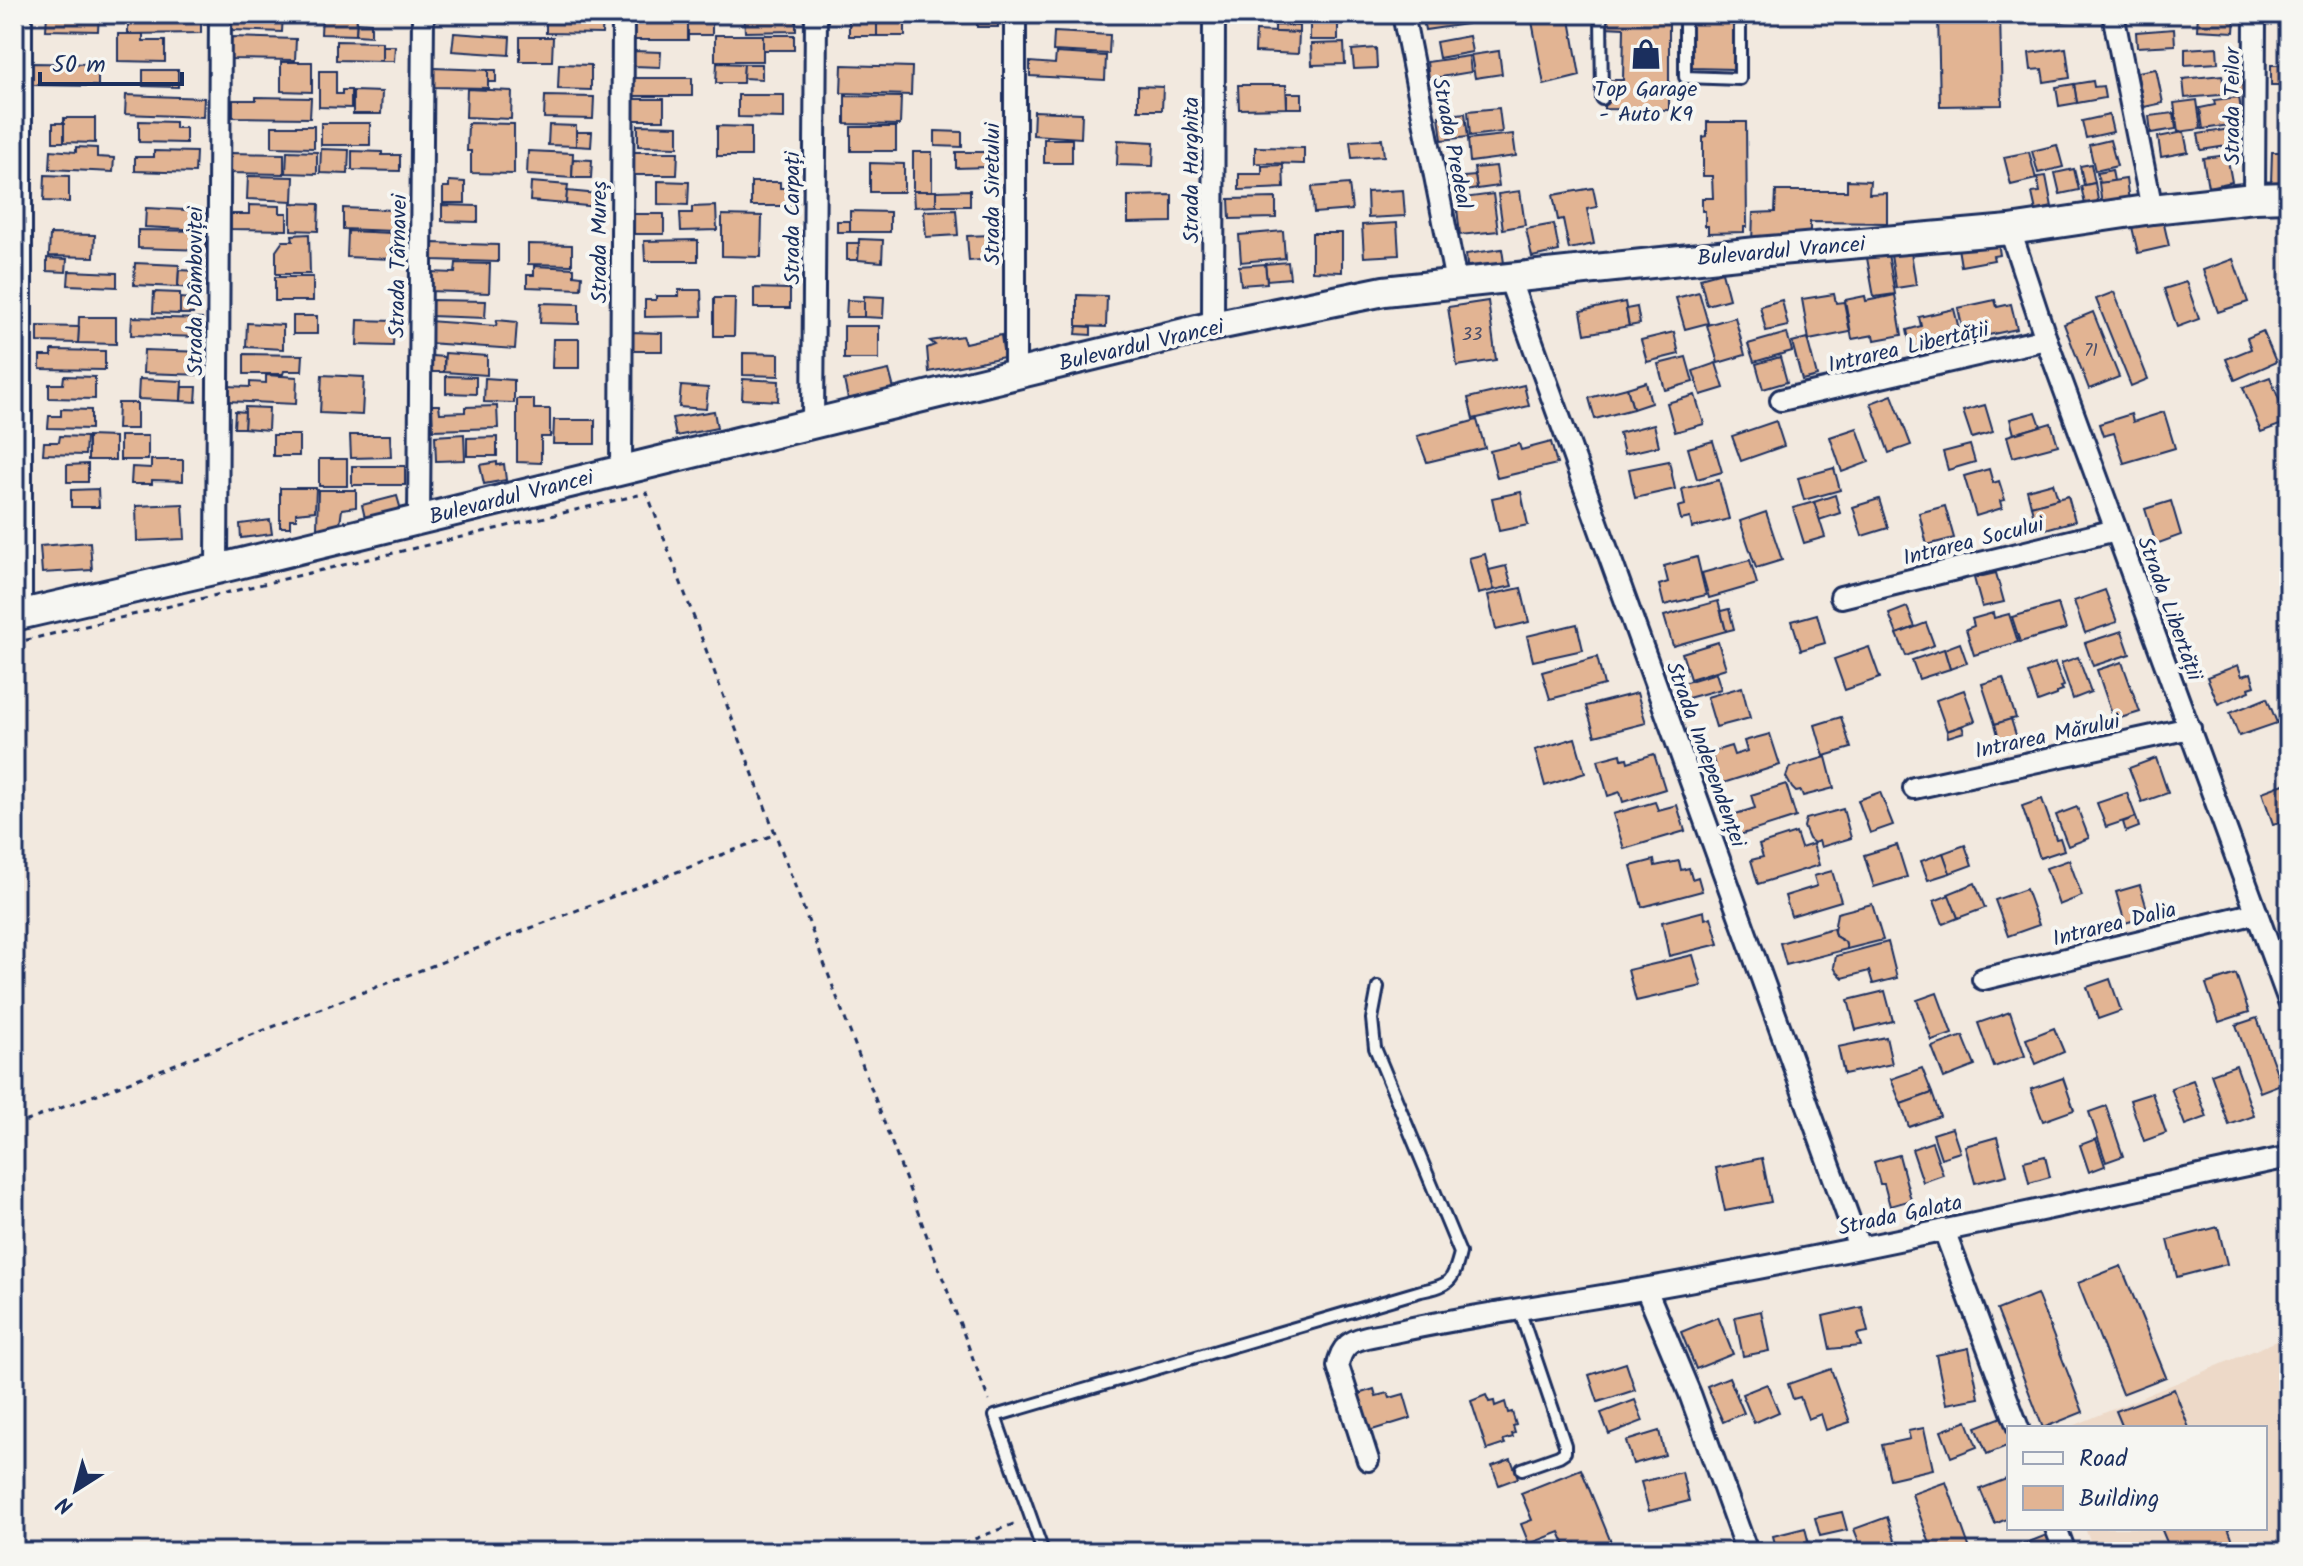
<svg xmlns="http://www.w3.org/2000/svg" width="2303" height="1566" viewBox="0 0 2303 1566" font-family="Kalam,sans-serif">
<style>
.built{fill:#edd9c8}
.building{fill:#e2b493;stroke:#1b2f5e;stroke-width:2}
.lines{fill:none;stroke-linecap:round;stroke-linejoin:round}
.lane-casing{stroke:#1b2f5e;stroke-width:16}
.street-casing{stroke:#1b2f5e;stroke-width:26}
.secondary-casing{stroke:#1b2f5e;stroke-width:34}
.path{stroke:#1b2f5e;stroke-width:3;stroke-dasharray:6 6;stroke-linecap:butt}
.lane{stroke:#f6f6f2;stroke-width:10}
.street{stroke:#f6f6f2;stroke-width:20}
.secondary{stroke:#f6f6f2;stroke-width:28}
.labels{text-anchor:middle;stroke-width:8;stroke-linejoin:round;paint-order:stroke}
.number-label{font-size:18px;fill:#4d506b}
.poi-label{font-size:22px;fill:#1b2f5e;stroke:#f6f6f2}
.street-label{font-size:22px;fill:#1b2f5e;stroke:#f6f6f2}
</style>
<rect width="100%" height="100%" fill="#f2e9df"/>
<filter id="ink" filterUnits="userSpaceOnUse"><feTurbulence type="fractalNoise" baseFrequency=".0125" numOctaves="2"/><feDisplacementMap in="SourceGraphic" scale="16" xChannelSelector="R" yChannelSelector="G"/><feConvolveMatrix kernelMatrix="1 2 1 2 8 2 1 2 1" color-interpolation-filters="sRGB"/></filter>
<g filter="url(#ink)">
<polygon class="built" points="2289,1336 2289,1552 2094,1552 2085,1528 2265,1528 2265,1428 2068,1428"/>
<g class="building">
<polygon points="47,14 99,14 98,31 46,30"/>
<polygon points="128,14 201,14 201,33 128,34"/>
<polygon points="233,14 283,14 282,32 232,30"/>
<polygon points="322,14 357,14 356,35 321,34"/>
<polygon points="664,14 688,14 688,40 628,40 628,18 664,18"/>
<polygon points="744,14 796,14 796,31 745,32"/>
<rect x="877" y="14" width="28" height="22"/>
<rect x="977" y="14" width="21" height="13"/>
<rect x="1310" y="14" width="28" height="26"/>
<polygon points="1422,14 1465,14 1467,24 1425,30"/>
<polygon points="1538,14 1569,14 1580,76 1544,85 1531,16"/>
<polygon points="1605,14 1669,14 1669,110 1604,109 1605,80 1623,80 1624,28 1605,27"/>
<polygon points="1692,14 1736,14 1735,69 1691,68"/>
<polygon points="1938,14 2000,14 2002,105 1940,106"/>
<polygon points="2059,14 2099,14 2099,16 2060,22"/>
<polygon points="2198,14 2235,17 2234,32 2197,30"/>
<polygon points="546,16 603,18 602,34 546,33"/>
<rect x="849" y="17" width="28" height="19"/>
<rect x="688" y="21" width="24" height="14"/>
<polygon points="357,22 371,23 371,36 356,35"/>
<polygon points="1275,25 1299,26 1299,33 1275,32"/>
<polygon points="2174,29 2175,45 2137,47 2136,32"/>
<polygon points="1256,31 1299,33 1298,54 1255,52"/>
<polygon points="1054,32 1110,35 1109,54 1053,51"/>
<polygon points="454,33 510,37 509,55 452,51"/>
<polygon points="118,34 143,34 143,41 165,41 165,62 118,61"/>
<rect x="715" y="35" width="48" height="26"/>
<rect x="763" y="35" width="31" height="15"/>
<polygon points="1469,36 1472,52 1439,58 1436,42"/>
<polygon points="231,37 296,39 295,60 231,59"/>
<polygon points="520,37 553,37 552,61 520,61"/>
<polygon points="336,41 382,42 382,61 336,60"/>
<polygon points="1344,43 1345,64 1312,65 1311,44"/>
<polygon points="382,46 395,46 394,61 382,61"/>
<polygon points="2217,47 2218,63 2185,65 2185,49"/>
<polygon points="1376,48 1377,68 1354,69 1352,50"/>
<polygon points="2066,48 2070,78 2044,82 2042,69 2031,70 2029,53"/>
<polygon points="634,51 661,52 660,67 633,66"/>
<polygon points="1499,51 1502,74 1475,78 1471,55"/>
<polygon points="1056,53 1106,56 1105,80 1030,76 1030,62 1055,64"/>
<polygon points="1469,56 1471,72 1429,79 1427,62"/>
<polygon points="281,62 312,62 312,92 281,91"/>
<polygon points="32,63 98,64 98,86 32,85"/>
<polygon points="717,63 744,64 743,83 716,83"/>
<polygon points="559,64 591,65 591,90 558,89"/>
<polygon points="744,64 762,64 762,79 743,78"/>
<polygon points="842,65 912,67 911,95 841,93"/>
<rect x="2271" y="65" width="18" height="20"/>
<polygon points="433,68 488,70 488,88 432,87"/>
<polygon points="2156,69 2163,103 2144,107 2137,72"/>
<polygon points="143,70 178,70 178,87 143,86"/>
<rect x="488" y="70" width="8" height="12"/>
<polygon points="319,71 336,71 336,94 342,94 342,90 351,90 351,108 319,107"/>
<polygon points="2222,75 2223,81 2242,80 2243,93 2185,98 2183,79"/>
<rect x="634" y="78" width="58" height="18"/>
<polygon points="2093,81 2094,87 2103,86 2105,98 2077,103 2074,84"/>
<polygon points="2074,84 2077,103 2059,106 2056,87"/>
<polygon points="1238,85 1286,85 1287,108 1239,109"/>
<polygon points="1138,86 1163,87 1162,110 1138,110"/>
<polygon points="467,89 512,91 511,119 466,117"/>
<polygon points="353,91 382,92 381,114 353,114"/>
<rect x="1287" y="93" width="15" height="15"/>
<polygon points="126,95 204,98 203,117 125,114"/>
<polygon points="738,95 784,95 784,118 738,117"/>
<polygon points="545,96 594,97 593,119 544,118"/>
<polygon points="845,96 901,97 900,125 845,124"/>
<polygon points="256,97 311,98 310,118 233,117 233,100 256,100"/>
<polygon points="2239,97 2243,123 2203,129 2200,108 2215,105 2214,100"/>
<rect x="631" y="99" width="33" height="21"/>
<polygon points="2197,100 2201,129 2178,132 2174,103"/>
<polygon points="1499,108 1502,132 1470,136 1468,111"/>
<polygon points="1034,111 1082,113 1081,138 1033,135"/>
<polygon points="1465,113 1468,137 1442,140 1439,116"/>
<polygon points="2174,113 2176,129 2151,133 2149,116"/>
<polygon points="2109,115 2113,132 2086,138 2082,121"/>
<polygon points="64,118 95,118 95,143 64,142"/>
<polygon points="139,121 175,122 175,128 186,128 186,143 139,142"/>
<polygon points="1707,122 1746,122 1747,227 1744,227 1744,232 1708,233 1708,226 1705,226 1705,211 1702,211 1702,198 1713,198 1712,176 1703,176 1703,137 1707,136"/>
<rect x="53" y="123" width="11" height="19"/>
<rect x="321" y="123" width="49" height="22"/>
<polygon points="468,123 514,124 514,174 471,173 471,151 467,151"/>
<polygon points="549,125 576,126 576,146 548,145"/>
<polygon points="638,125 678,126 678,147 638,146"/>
<polygon points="272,126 314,126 314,148 272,147"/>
<polygon points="717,126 751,127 751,156 717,156"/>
<rect x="851" y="127" width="45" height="24"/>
<polygon points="2243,127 2246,143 2201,150 2198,134"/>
<polygon points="935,131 962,132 962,147 935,146"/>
<polygon points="576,132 592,132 591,147 576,146"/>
<polygon points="2184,132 2188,152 2161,157 2158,137"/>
<polygon points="1513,134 1516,156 1470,162 1468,139"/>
<rect x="1044" y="139" width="28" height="24"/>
<polygon points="1382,139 1384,156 1352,158 1350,141"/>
<polygon points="1118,140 1154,142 1153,166 1117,165"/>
<polygon points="2110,140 2117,166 2095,171 2089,145"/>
<polygon points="2057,145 2063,167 2038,173 2032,151"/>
<polygon points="76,147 97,148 97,157 114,158 113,172 50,169 51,150 76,152"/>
<polygon points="1255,147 1304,148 1304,164 1255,163"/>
<polygon points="321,149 349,150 348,174 320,173"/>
<polygon points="154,151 196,152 195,173 135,171 135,157 154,157"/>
<polygon points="287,151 317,152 317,174 286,173"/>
<polygon points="352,151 382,152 382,155 400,155 400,171 352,170"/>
<polygon points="528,151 573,153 572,178 527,175"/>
<polygon points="633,152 678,152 677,175 633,175"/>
<rect x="913" y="152" width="19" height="39"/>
<polygon points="956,152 988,152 988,167 956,168"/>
<polygon points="2029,152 2036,179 2011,185 2004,157"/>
<polygon points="2272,152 2289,152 2289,184 2271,183"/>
<polygon points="231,153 284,154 284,174 231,173"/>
<polygon points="2227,155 2232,182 2208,187 2203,158"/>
<polygon points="573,159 592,160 591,178 572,178"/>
<polygon points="870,163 904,164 904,192 870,192"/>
<polygon points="2091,164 2095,183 2084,185 2080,166"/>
<polygon points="1283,165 1284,188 1239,190 1239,174 1262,174 1262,166"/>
<polygon points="1496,166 1499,186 1477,189 1474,168"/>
<polygon points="2074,169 2079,190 2060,194 2055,173"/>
<polygon points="2112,170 2114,181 2099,183 2097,173"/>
<polygon points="45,175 69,176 69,202 44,201"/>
<polygon points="248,176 294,177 293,201 247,199"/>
<polygon points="1475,176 1477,189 1466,191 1464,177"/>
<polygon points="2046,176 2052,207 2036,211 2032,193 2040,192 2037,177"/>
<polygon points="2126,179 2129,201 2102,205 2099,183"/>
<polygon points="1847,180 1870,181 1869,194 1887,193 1887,223 1810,222 1810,237 1752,243 1753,213 1775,212 1776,191 1847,191"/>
<polygon points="449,181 465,182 465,203 443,203 443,187 449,187"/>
<polygon points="658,181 689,182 688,205 658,204"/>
<polygon points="531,182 568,185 566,204 530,201"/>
<polygon points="751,182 780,182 780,188 798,188 798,206 751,206"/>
<polygon points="2095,183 2099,206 2086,209 2081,186"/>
<polygon points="1349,184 1352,210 1314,213 1312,187"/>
<polygon points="1593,188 1597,207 1587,209 1594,244 1569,249 1563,219 1558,220 1553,195"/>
<polygon points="970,190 970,206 936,206 936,191"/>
<polygon points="1403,190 1405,216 1368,218 1367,192"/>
<polygon points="567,191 598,194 597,207 566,204"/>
<polygon points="913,191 936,191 936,206 914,207"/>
<polygon points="1520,191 1525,225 1503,229 1498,194"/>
<polygon points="1493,194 1498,231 1460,235 1456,199"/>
<polygon points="1172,195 1172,222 1128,223 1128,196"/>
<polygon points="1276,198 1276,218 1230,219 1229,199"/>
<polygon points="291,203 319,204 318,231 291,230"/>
<polygon points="249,205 280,206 280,213 287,213 287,230 231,229 231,214 249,214"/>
<polygon points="442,205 478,206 478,222 442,221"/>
<polygon points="716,206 717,230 681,231 680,213 692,213 692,207"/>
<polygon points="146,208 205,211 204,230 145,227"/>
<polygon points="343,208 393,210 393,231 343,229"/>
<polygon points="956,210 958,235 926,237 924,211"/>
<polygon points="850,211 890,212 890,232 850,232"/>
<rect x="634" y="214" width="30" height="20"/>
<polygon points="722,215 762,216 761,257 722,256"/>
<polygon points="2163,220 2169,246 2138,253 2132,227"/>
<rect x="837" y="221" width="13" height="11"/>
<polygon points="1397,223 1399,255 1364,257 1362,225"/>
<polygon points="1554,224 1559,251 1532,257 1526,229"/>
<polygon points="138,230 206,231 206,250 138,248"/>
<polygon points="348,231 391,233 390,259 347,257"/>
<polygon points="1283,231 1285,258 1241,262 1239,235"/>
<polygon points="1312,233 1342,233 1342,272 1312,271"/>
<polygon points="50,234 95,235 94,257 49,256"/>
<polygon points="309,234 310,274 276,274 276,251 283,241 293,241 292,235"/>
<polygon points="991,235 993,259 969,261 967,236"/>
<polygon points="859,239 883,240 882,262 858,260"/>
<polygon points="698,240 698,261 645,261 644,241"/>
<polygon points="1998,242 2000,255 1993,256 1994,260 1961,266 1958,248"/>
<polygon points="432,243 498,245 498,262 432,260"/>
<polygon points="847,243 859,243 858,260 847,260"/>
<polygon points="528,244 572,245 572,265 528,264"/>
<polygon points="1502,249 1505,270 1468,275 1466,254"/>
<polygon points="1911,252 1916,285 1896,288 1891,255"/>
<polygon points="1888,254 1895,294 1874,297 1867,258"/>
<polygon points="47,258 67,259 66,272 47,271"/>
<polygon points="2233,259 2248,302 2218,312 2203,270"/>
<polygon points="1288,262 1290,278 1267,280 1265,264"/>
<polygon points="135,263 179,265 178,287 134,285"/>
<polygon points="456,263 490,264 489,293 428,291 429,272 455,273"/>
<polygon points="1265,264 1267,283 1241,285 1239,266"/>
<polygon points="534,266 574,268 574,275 582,276 581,289 527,287 527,275 534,275"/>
<polygon points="179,270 199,271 198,288 178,287"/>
<polygon points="69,271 117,273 117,287 68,285"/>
<polygon points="1722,272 1729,299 1707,305 1700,278"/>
<rect x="275" y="277" width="38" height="24"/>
<polygon points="2186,282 2199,319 2177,327 2164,289"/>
<polygon points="754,288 790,289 790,308 754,308"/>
<polygon points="679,290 701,290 702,316 645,317 645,300 656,300 656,296 679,296"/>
<polygon points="154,292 180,293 180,314 153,313"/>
<polygon points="1699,292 1708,323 1685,329 1676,298"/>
<polygon points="2114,292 2148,379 2131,386 2096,299"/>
<polygon points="1834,294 1836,303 1844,302 1850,332 1809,340 1802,299"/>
<polygon points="1077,295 1107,296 1106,327 1077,326"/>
<polygon points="1895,295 1902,335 1875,340 1874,335 1852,339 1845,300 1865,296 1866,301"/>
<polygon points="864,296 884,297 883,318 864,317"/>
<polygon points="180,298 193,299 193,314 180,314"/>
<polygon points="714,298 735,298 734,336 714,336"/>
<polygon points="430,300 486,301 485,318 430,316"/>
<polygon points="847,300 864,301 864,317 846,317"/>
<polygon points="1782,300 1788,326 1766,331 1760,306"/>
<polygon points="1995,300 1997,307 2011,304 2017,329 1965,340 1958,308"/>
<polygon points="1488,301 1496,360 1457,366 1448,307"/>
<polygon points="1625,302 1629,326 1585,334 1581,311"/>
<polygon points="541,303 579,304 579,324 540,323"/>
<polygon points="1637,307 1640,324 1629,326 1626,309"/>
<polygon points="1954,309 1962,341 1916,352 1914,343 1910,344 1907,330 1921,326 1919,317"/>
<polygon points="2093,312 2119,377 2089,389 2064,324"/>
<rect x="293" y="316" width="24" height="18"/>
<polygon points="79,317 116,317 116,344 78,343"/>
<polygon points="132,317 202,319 202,337 131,335"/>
<polygon points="1735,317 1745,355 1718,363 1707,325"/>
<polygon points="358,320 394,321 393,346 357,345"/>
<polygon points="497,320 517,322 515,349 428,343 429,321 496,326"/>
<polygon points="247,323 283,325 283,349 246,347"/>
<polygon points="38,326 79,327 78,343 38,342"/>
<rect x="844" y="326" width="35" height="33"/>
<polygon points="1077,326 1091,327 1091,335 1076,334"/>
<polygon points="2263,331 2276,362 2235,380 2226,359 2251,349 2247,338"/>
<polygon points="631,332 662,333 662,351 631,351"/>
<polygon points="1674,332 1679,354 1647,362 1641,340"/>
<polygon points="1787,333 1792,351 1754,362 1748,344"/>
<polygon points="1001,335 1004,357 929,372 927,348 935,345 930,341 962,336 965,343"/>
<polygon points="1807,338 1817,376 1802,380 1792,342"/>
<polygon points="553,339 579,339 579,368 552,368"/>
<polygon points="52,350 105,351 105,370 40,369 40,356 52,356"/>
<polygon points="144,350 204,352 204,375 143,373"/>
<polygon points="445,353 487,356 487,375 444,372"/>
<polygon points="743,353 779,354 779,376 743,375"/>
<polygon points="244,354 303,355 302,371 284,371 283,374 244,374"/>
<polygon points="432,356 444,357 444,372 431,372"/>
<polygon points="1686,357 1693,382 1665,390 1658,364"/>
<polygon points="1780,357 1787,382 1763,389 1756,364"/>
<polygon points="1716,363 1724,388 1701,395 1693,371"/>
<polygon points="889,370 894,389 848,399 844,380"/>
<polygon points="266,375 297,377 296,404 226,401 227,386 250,387 250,382 266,383"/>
<polygon points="322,375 364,377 362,415 320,413"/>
<polygon points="64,376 95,377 95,399 49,398 49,384 63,384"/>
<polygon points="446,376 476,377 476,394 446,393"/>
<polygon points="2270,377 2288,422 2261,432 2243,387"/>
<polygon points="485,378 514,380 514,403 484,402"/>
<polygon points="139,379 182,381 181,401 138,399"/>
<polygon points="743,379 779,381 778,401 742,399"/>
<polygon points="1646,382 1651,403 1633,409 1627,388"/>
<polygon points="1524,385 1529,406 1473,419 1468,398"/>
<polygon points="681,386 708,388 706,409 679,407"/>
<polygon points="182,387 197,387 196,402 181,401"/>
<polygon points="1627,388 1633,409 1595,419 1589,398"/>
<polygon points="1695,395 1704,424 1675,432 1667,403"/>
<polygon points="1892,395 1911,445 1889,453 1871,403"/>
<polygon points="517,399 534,399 534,409 550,409 550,437 541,437 541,463 517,462"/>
<polygon points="118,403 137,403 137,429 117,429"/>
<polygon points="432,405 439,405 440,413 465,412 465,407 497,406 498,428 433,430"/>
<polygon points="1985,405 1993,432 1972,438 1963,411"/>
<polygon points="245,407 269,408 268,430 244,428"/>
<polygon points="61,409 91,410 91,429 48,428 49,416 61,416"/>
<polygon points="235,411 245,412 244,428 234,428"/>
<polygon points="714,411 717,428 676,436 672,418"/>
<polygon points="2036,412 2041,426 2014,434 2010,419"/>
<polygon points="2164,412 2175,448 2124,463 2114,433 2103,436 2099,424 2131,414 2133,422"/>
<polygon points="554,420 595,420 595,444 553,444"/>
<polygon points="1477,420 1485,448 1427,462 1417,436"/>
<polygon points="1776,421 1784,446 1741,461 1732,436"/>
<polygon points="2051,423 2058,445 2013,457 2007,436"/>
<polygon points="1654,424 1659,446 1624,454 1619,433"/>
<polygon points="1857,428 1869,462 1842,472 1830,437"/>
<polygon points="464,434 465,460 436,461 435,436"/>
<rect x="273" y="435" width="26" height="21"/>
<polygon points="350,435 390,435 391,457 351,458"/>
<polygon points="60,436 86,437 85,455 43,454 44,442 59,442"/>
<polygon points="88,436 115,437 115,460 88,460"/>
<rect x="120" y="436" width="28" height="24"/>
<polygon points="497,437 497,456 467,456 467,438"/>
<polygon points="1713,441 1722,472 1697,479 1688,448"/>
<polygon points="1551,442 1557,464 1497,478 1490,451 1519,444 1521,450"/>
<polygon points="1970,445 1975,462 1948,470 1943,452"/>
<rect x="319" y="459" width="28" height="27"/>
<polygon points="151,460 183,460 183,481 152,480 152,484 131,484 132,467 151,468"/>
<polygon points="1669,461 1675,489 1635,498 1629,469"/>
<polygon points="497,462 497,465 504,464 506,480 484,484 480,465"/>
<polygon points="88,464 88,482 67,482 67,465"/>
<rect x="352" y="466" width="53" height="19"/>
<polygon points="1834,468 1840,490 1804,500 1798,478"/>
<polygon points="1989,469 1993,483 1999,481 2005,500 2000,501 2002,508 1976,516 1964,476"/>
<polygon points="1719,480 1729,519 1692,528 1690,518 1681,520 1678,507 1685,505 1682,489"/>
<polygon points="2053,483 2058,499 2031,506 2027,490"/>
<polygon points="280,488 316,488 315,511 296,513 296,519 290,519 290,527 280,527"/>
<polygon points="98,489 99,507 71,507 71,490"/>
<polygon points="318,490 356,490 356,507 342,509 340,524 317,529"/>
<polygon points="1521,492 1528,525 1499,531 1492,498"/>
<polygon points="1835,495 1840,513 1819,520 1814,502"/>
<polygon points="397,496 401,510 365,518 362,505"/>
<polygon points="2068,496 2075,521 2038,531 2031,506"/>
<polygon points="1879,499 1888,528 1862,536 1853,507"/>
<polygon points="2171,501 2181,535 2156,544 2145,509"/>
<polygon points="1814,502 1825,537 1804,543 1793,508"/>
<polygon points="183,504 185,539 137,541 136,506"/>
<polygon points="1945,506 1954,538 1927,545 1919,513"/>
<polygon points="1766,512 1782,560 1756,568 1740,521"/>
<polygon points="270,520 272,534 241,538 240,524"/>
<polygon points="90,542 92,570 42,573 40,546"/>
<polygon points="1485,554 1494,590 1478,594 1469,558"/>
<polygon points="1697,557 1706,595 1664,605 1659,585 1668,582 1664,566"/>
<polygon points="1750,560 1757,584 1709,598 1702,573"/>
<polygon points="1506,566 1512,586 1494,590 1489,570"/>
<polygon points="1996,573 2004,602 1982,607 1974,578"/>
<polygon points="1521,588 1529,622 1496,630 1488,595"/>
<polygon points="2105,590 2117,622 2085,633 2074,601"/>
<polygon points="1718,601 1726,631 1673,646 1664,616"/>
<polygon points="2058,604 2066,629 2020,642 2012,617"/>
<polygon points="1907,607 1915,627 1897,634 1889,614"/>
<polygon points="1729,609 1734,629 1726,631 1721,611"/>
<polygon points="1993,613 1994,618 2009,614 2018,642 1974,655 1966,629 1974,626 1972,619"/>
<polygon points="1817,614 1825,643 1801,650 1792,621"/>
<polygon points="1926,623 1934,645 1906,656 1897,634"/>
<polygon points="1577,624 1583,650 1533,661 1527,636"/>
<polygon points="2122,631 2130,654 2093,666 2085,643"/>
<polygon points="1718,642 1726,668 1690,679 1682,653"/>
<polygon points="1960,643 1967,663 1950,669 1944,649"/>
<polygon points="1869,647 1880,678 1845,690 1834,659"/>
<polygon points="1944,649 1950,669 1919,679 1912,660"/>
<polygon points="1597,657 1604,685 1550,699 1542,672"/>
<polygon points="2078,657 2091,692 2073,699 2061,663"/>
<polygon points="2122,662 2140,712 2114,720 2097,670"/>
<polygon points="2055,663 2064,686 2061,687 2063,690 2057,692 2057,695 2038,702 2028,673"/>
<polygon points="2238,665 2242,676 2251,673 2255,686 2249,688 2250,691 2218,704 2207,677"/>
<polygon points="1716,673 1721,689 1677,701 1673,686"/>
<polygon points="2003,678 2016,718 1995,724 1982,684"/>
<polygon points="1742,687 1750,718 1716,727 1707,697"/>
<polygon points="1964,690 1975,721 1947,731 1936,700"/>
<polygon points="1637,693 1646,723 1595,736 1586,706"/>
<polygon points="2267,698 2277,723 2239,736 2230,713"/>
<polygon points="1841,717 1851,748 1824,756 1815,725"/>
<polygon points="2011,719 2019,745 2002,750 1995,724"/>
<polygon points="1962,726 1964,732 1948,737 1947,731"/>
<polygon points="1770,734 1780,765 1720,784 1711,752 1731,746 1734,755 1747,751 1744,741"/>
<polygon points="1575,738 1585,773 1545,786 1535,750"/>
<polygon points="1621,754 1622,759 1627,758 1628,762 1654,754 1665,789 1623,802 1620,792 1608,796 1598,760"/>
<polygon points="1826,757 1834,788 1803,796 1801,791 1796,792 1792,788 1786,777 1789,768"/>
<polygon points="2156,758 2168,793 2142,802 2129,768"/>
<polygon points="2289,782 2289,819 2273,824 2262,792"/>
<polygon points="1786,784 1796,817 1730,838 1723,818 1755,808 1751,795"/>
<polygon points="1880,792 1893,825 1870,833 1858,800"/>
<polygon points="2127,793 2136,817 2106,827 2097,803"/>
<polygon points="2042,799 2056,839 2060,838 2064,850 2040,858 2022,806"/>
<polygon points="1655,802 1658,810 1677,805 1685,831 1624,849 1613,814"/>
<polygon points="2077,807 2089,838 2068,846 2056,815"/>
<polygon points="1843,809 1851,838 1821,847 1819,841 1814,843 1809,839 1804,827 1806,819"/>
<polygon points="2136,817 2139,827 2126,832 2123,822"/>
<polygon points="1796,833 1801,848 1813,844 1819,865 1758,884 1751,860 1763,857 1759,845"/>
<polygon points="1897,845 1907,877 1874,887 1864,855"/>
<polygon points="1965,845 1972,865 1950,873 1943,853"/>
<polygon points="1943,853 1950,873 1928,880 1921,861"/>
<polygon points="1654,860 1655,866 1679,861 1681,870 1689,868 1692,879 1698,877 1702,891 1642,907 1631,866"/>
<polygon points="2069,860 2082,896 2059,905 2046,868"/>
<polygon points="1832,871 1841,901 1791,916 1785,896 1817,886 1814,876"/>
<polygon points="1975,883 1985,908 1958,918 1948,894"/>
<polygon points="2140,885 2149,916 2125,923 2116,892"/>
<polygon points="2026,889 2039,925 2008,936 1995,900"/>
<polygon points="1949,895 1958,918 1943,924 1934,901"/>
<polygon points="1872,904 1883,940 1847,949 1845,942 1835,936 1834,931 1837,913"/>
<polygon points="1704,911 1705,919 1711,917 1719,944 1669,956 1662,922"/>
<polygon points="1833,928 1835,936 1845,942 1847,949 1786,965 1780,943"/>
<polygon points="1888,942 1897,978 1873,984 1869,971 1843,978 1836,971 1834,967 1836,956"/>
<polygon points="1693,955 1702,986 1636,1001 1628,970"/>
<polygon points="2236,974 2249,1012 2219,1022 2206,984"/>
<polygon points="2110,979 2121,1011 2098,1019 2087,987"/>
<polygon points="1885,991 1893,1021 1856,1030 1848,1000"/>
<polygon points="1937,993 1952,1034 1932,1041 1917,1000"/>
<polygon points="2010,1012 2025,1056 1994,1067 1978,1023"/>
<polygon points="2257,1018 2281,1084 2260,1092 2236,1025"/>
<polygon points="2054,1028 2064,1052 2036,1064 2026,1039"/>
<polygon points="1963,1036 1975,1066 1944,1078 1932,1047"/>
<polygon points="1886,1037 1892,1064 1844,1074 1838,1047"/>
<polygon points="2236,1065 2254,1116 2229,1125 2211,1074"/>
<polygon points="1922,1068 1932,1093 1901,1104 1891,1079"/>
<polygon points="2063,1078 2074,1110 2043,1121 2031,1089"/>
<polygon points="2193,1080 2207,1117 2185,1125 2171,1088"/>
<polygon points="1932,1093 1940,1116 1909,1127 1901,1104"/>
<polygon points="2152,1093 2166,1133 2144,1141 2130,1100"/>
<polygon points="2106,1106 2123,1156 2106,1162 2089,1112"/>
<polygon points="1952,1128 1960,1152 1941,1158 1933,1134"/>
<polygon points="1997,1137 2007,1175 1975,1183 1965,1146"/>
<polygon points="2096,1139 2105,1166 2089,1172 2080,1145"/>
<polygon points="1932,1142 1943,1175 1923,1182 1912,1149"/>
<polygon points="1899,1155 1911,1200 1890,1206 1884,1184 1880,1184 1874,1162"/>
<polygon points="2045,1156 2050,1177 2029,1183 2024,1161"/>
<polygon points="1762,1158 1771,1202 1725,1211 1716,1168"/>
<polygon points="2218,1227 2227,1264 2177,1277 2168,1240"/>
<polygon points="2121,1266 2166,1377 2122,1394 2078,1283"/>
<polygon points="2037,1294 2083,1412 2043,1428 1997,1310"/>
<polygon points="1862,1307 1868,1332 1857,1334 1861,1346 1830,1349 1823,1316"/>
<polygon points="1761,1311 1769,1351 1743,1356 1735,1317"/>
<polygon points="1718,1317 1733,1354 1696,1369 1681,1332"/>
<polygon points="1969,1348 1979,1398 1946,1404 1936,1355"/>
<polygon points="1626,1363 1635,1390 1598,1402 1589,1375"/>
<polygon points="1831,1369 1850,1422 1826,1430 1821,1414 1808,1419 1800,1397 1793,1399 1788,1384"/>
<polygon points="1729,1377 1744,1413 1723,1422 1707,1386"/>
<polygon points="1767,1384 1779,1412 1754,1423 1742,1394"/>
<polygon points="1374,1389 1376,1396 1388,1393 1390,1398 1404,1394 1411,1418 1369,1431 1358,1394"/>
<polygon points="2174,1389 2189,1428 2123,1428 2116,1411"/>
<polygon points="1486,1395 1489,1402 1494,1401 1495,1406 1505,1402 1508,1413 1512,1412 1516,1425 1513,1426 1515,1433 1512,1434 1513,1437 1503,1440 1505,1444 1487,1450 1471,1401"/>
<polygon points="1635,1400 1643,1421 1609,1434 1601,1413"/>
<polygon points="2002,1417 2009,1433 2009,1445 1987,1454 1976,1427"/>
<polygon points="1967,1421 1977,1447 1951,1457 1941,1431"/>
<polygon points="1924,1428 1933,1469 1890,1479 1882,1445 1910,1439 1908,1431"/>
<polygon points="1659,1431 1665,1455 1633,1464 1626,1441"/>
<polygon points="1511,1459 1518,1478 1499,1485 1492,1466"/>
<polygon points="1581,1469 1615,1552 1580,1552 1576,1543 1567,1548 1560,1532 1529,1544 1521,1524 1532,1520 1521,1493"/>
<polygon points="1682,1472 1689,1501 1649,1511 1641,1482"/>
<polygon points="2009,1478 2009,1518 1995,1524 1980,1489"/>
<polygon points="1946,1482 1971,1552 1933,1552 1912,1494"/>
<polygon points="1842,1512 1847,1530 1820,1536 1815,1518"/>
<polygon points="1887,1517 1899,1552 1863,1552 1854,1529"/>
<polygon points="1805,1528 1811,1552 1777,1552 1773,1536"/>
<polygon points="2161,1528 2228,1528 2237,1552 2171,1552"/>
<polygon points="2049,1534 2056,1552 2004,1552"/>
</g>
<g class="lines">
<defs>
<g id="lane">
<polyline points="1601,14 1602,99"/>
<polyline points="1685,14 1685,77 1740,79 1740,14"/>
<polyline points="1519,1309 1565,1445 1565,1452 1559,1456 1522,1469"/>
<path d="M1043 1552 995 1416 1421 1291C1451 1285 1453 1281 1460 1253L1375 1048 1372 1019 1378 987"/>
</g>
<g id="street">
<polyline points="1403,14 1456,282"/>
<polyline points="2113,14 2152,209"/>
<polyline points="2254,198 2255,14"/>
<polyline points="2010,230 2046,339 2289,1001"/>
<polyline points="1509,278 1859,1247"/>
<polyline points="1213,326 1214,14"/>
<polyline points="1015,374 1015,14"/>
<polyline points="1781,400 2046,339"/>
<polyline points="813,423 816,14"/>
<polyline points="621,470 623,14"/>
<polyline points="419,519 423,14"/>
<polyline points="217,569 220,14"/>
<polyline points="1841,597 2116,530"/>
<polyline points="21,614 21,14"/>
<polyline points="1914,788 2190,728"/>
<polyline points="1983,979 2257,913"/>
<polyline points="1944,1230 2018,1428"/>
<polyline points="1646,1289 1690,1394 1747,1552"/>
<path d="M1368 1460 1338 1366C1339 1358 1341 1351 1348 1345 1359 1336 1380 1335 1394 1332 1453 1319 1513 1310 1572 1301 1813 1262 2051 1207 2289 1157"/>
<polyline points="2056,1528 2065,1552"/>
</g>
<polyline id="secondary" points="14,616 217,569 1213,326 1384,291 1757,252 2010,230 2152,209 2254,198 2289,197"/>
</defs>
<use href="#lane" class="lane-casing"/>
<use href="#street" class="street-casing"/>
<use href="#secondary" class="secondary-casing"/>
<g class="path">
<polyline points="14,643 647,493 989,1401"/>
<polyline points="14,1126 776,834"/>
<polyline points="941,1552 1016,1523"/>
</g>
<use href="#lane" class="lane"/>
<use href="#street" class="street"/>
<use href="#secondary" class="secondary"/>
</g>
</g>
<defs>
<symbol id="shop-bare" viewBox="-9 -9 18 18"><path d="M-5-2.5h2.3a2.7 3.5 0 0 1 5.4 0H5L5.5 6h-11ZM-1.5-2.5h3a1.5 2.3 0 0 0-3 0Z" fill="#1b2f5e" stroke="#f6f6f2" stroke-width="2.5" paint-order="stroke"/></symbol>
</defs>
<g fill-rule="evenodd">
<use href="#shop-bare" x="1624" y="32" width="44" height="44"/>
</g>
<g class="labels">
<g class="number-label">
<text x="1472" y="340">33</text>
<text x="2091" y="356">71</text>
</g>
<g class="poi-label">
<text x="1646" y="96">Top Garage<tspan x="1646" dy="25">- Auto K9</tspan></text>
</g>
<g class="street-label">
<text transform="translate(2231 106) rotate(-90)" y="8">Strada Teilor</text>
<text transform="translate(1453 143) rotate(79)" y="8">Strada Predeal</text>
<text transform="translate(1190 170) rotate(-90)" y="8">Strada Harghita</text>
<text transform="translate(991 194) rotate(-90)" y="8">Strada Siretului</text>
<text transform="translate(791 218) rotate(-90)" y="8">Strada Carpați</text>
<text transform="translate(598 242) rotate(-90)" y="8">Strada Mureș</text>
<text transform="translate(1781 250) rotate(-5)" y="8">Bulevardul Vrancei</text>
<text transform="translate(397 266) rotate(-89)" y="8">Strada Târnavei</text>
<text transform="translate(194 291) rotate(-90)" y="8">Strada Dâmboviței</text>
<text transform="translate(1141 344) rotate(-13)" y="8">Bulevardul Vrancei</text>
<text transform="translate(1908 346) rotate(-13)" y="8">Intrarea Libertății</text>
<text transform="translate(511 496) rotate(-14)" y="8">Bulevardul Vrancei</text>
<text transform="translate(1973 540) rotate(-14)" y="8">Intrarea Socului</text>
<text transform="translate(2171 608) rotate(70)" y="8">Strada Libertății</text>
<text transform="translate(2047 735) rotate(-12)" y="8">Intrarea Mărului</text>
<text transform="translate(1707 754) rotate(70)" y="8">Strada Independenței</text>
<text transform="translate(2114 923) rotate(-14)" y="8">Intrarea Dalia</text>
<text transform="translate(1900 1214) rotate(-12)" y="8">Strada Galata</text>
</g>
</g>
<rect width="2303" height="1566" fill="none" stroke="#f6f6f2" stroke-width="48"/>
<rect x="24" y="24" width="2255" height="1518" fill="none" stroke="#1b2f5e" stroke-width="3" filter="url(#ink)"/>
<rect x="2007" y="1426" width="260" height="104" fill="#f6f6f2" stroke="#9ea6b7" stroke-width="2"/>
<rect x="2023" y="1452" width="40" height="12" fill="#f6f6f2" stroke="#9ea6b7" stroke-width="2"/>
<text x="2079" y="1466" font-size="24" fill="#1b2f5e">Road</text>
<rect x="2023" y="1486" width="40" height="24" fill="#e2b493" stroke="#9ea6b7" stroke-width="2"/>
<text x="2079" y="1506" font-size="24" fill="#1b2f5e">Building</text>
<g transform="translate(76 1490) rotate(216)" stroke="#f6f6f2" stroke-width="6" paint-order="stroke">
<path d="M0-6L14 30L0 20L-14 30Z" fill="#1b2f5e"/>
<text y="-12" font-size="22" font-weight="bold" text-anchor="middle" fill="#1b2f5e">N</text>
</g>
<path d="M40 72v12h142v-12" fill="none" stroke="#1b2f5e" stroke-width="4"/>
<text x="52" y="72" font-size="24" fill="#1b2f5e" stroke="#f6f6f2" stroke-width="6" paint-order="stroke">50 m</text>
</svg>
